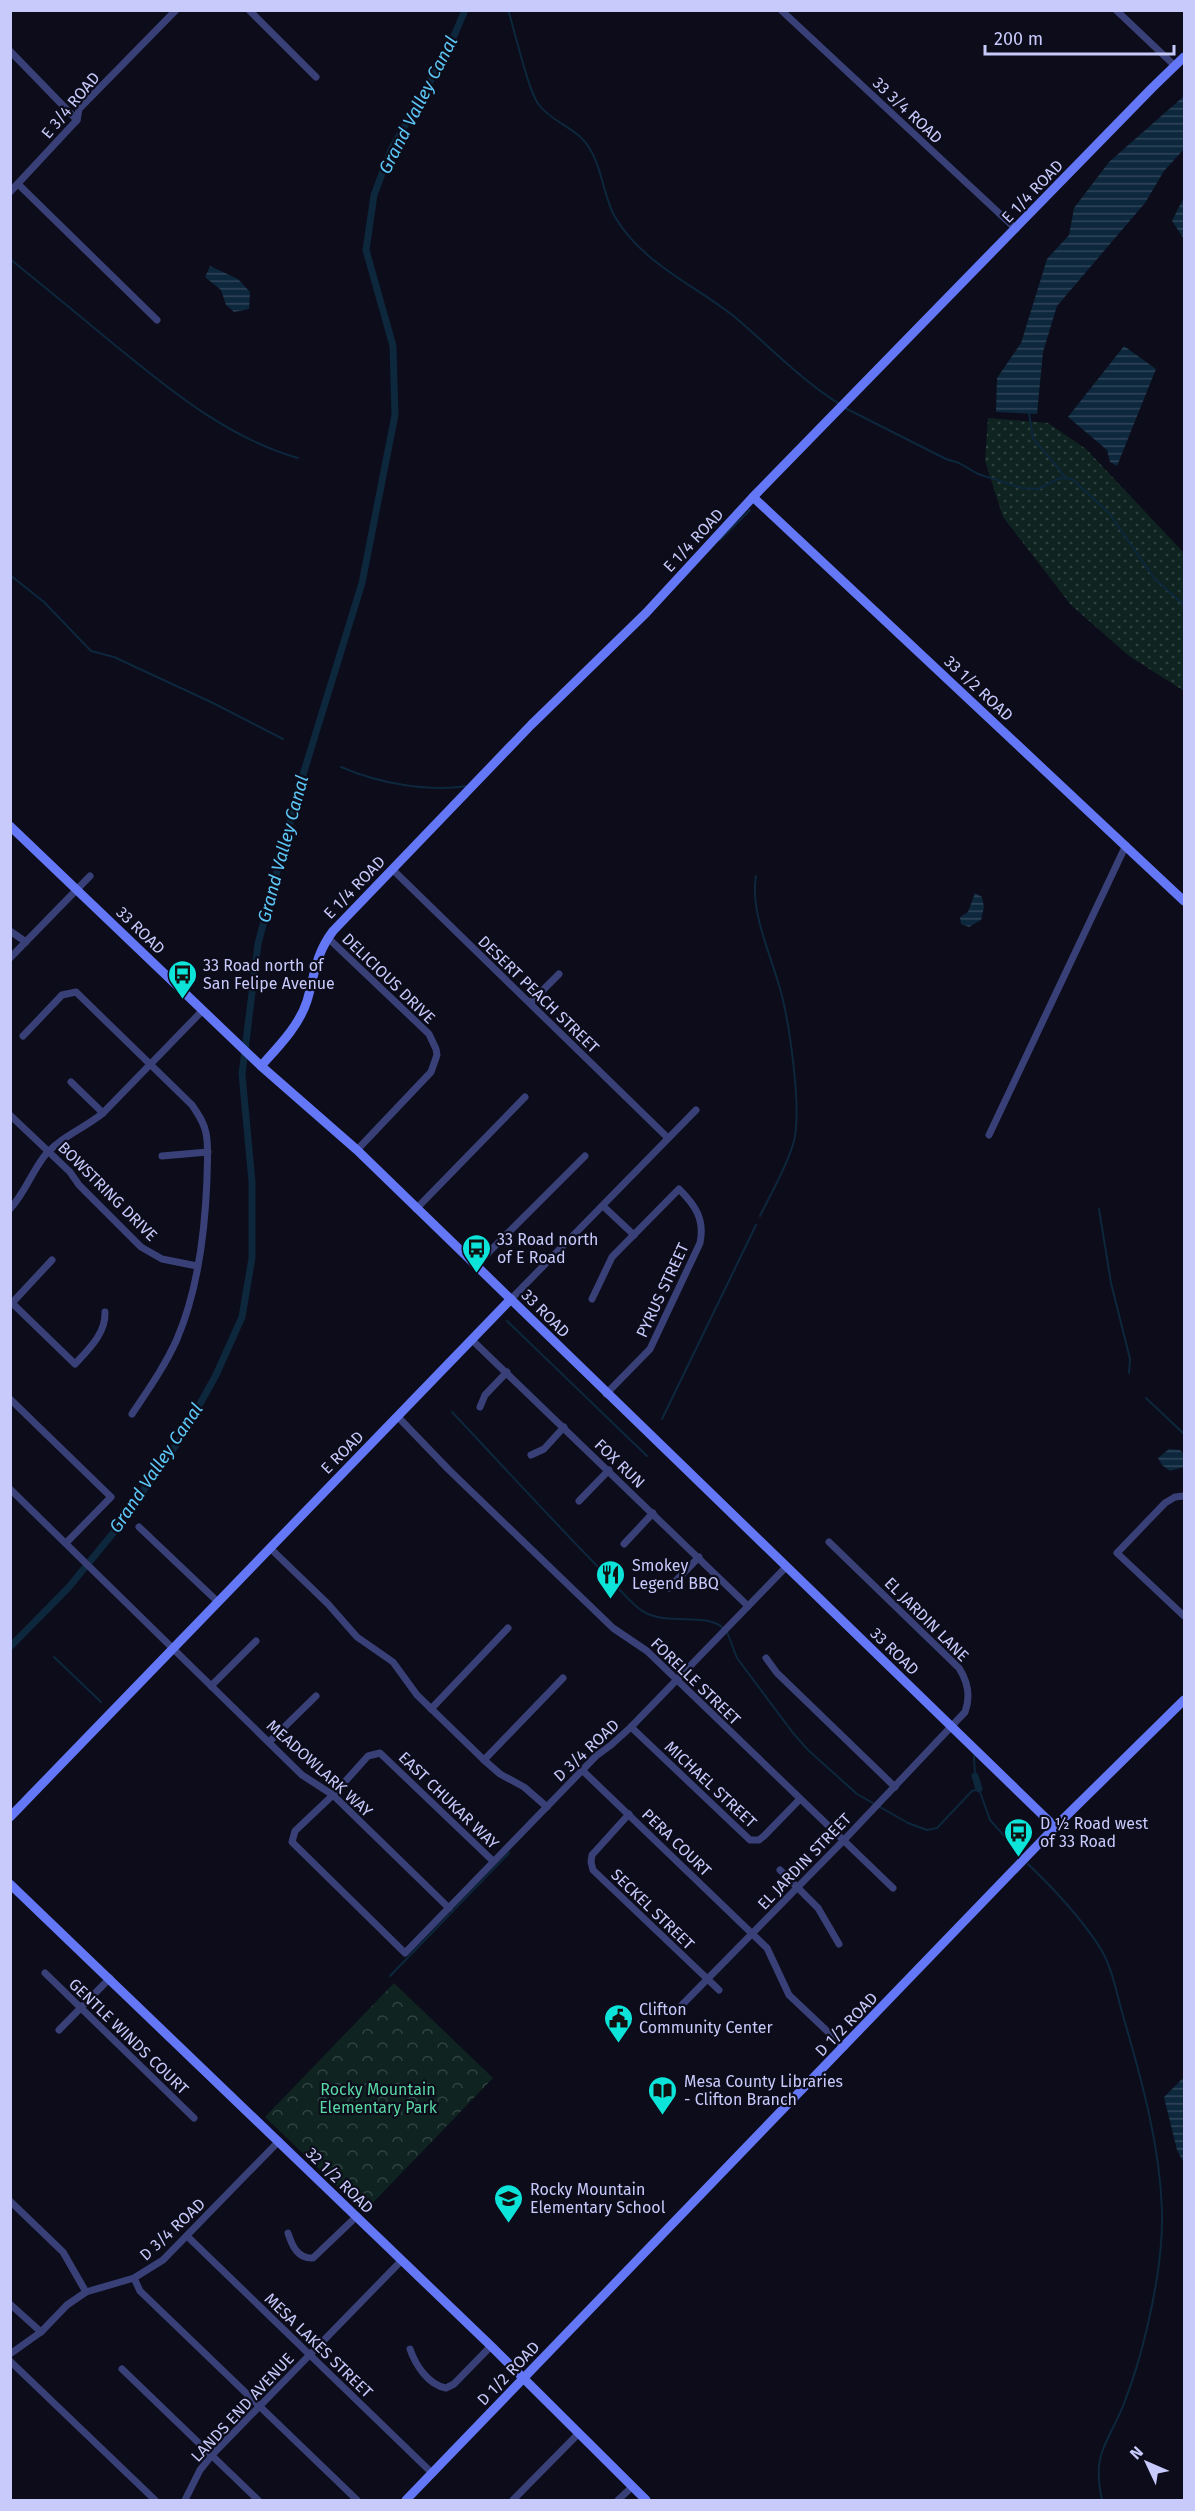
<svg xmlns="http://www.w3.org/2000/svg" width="1195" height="2511" viewBox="0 0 1195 2511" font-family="'Fira Sans',sans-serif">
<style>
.grass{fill:url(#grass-dots)}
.park{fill:url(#park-crowns)}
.water{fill:url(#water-rules)}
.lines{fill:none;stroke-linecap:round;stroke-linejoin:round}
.stream{stroke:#0d273d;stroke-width:2}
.canal{stroke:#0d273d;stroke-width:7}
.street{stroke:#394077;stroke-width:7}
.secondary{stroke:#6477f7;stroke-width:9}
.labels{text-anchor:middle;stroke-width:4.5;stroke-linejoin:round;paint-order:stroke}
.street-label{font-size:16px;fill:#c8cafc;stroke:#0c0c1a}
.poi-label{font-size:16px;fill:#c8cafc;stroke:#0c0c1a;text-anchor:start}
.park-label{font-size:16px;fill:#59d7a4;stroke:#0c0c1a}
.water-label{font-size:18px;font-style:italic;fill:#5cc7f6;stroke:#0c0c1a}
</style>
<defs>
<pattern id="grass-dots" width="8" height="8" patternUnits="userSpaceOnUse" patternTransform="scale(1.5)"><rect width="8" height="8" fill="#0f2420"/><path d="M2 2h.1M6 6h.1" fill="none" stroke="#304241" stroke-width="1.8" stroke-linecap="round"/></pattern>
<pattern id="park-crowns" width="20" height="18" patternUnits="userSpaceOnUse" patternTransform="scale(1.5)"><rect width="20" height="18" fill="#0f2420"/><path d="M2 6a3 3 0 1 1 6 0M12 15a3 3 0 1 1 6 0" fill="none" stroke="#304241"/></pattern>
<pattern id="water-rules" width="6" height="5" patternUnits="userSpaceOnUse" patternTransform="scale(1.5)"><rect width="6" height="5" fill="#0d273d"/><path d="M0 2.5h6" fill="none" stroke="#2f455a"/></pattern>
</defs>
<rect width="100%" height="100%" fill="#0c0c1a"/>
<polygon class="grass" points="988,418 1048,423 1086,449 1184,553 1184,691 1129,656 1071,605 1003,517 985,461"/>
<polygon class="park" points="394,1983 493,2078 364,2212 265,2117"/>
<g class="water">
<polygon points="1184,96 1184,149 1164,171 1145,203 1057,306 1043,352 1037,414 996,412 997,378 1021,343 1047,259 1069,235 1074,208 1109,162"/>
<polygon points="1184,197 1184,239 1172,221"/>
<polygon points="210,266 238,279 250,292 249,309 234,312 226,305 221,290 205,277"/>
<polygon points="1124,346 1156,369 1117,466 1110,462 1107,450 1068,417"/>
<polygon points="975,893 982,897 984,907 981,920 969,927 961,924 960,917 968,912"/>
<polygon points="1169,1449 1180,1450 1184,1454 1184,1467 1170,1471 1162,1465 1158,1458"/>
<polygon points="1184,2077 1184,2163 1177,2150 1164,2097"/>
</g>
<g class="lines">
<g class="stream">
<path d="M508 10C515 31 528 91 539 105 554 124 578 128 590 149 603 170 603 196 615 217 643 264 695 285 736 318 770 347 802 381 841 405"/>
<path d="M10 259C46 288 81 317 116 346 171 391 228 438 298 458"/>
<polyline points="845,408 946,459 959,463 978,474 1022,488 1038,489 1060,478 1072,479 1109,513 1154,578 1184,605"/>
<polyline points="1029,413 1033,438 1066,478"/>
<polyline points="720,540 750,510"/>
<polyline points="10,575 44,602 91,651 114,657 213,703 283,739"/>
<path d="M341 767C378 783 427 792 467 786"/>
<path d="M756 876C750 909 769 951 778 982 789 1016 802 1108 794 1141 787 1167 771 1193 760 1216"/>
<polyline points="1099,1209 1111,1283 1130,1359 1129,1373"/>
<polyline points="507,1321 647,1456"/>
<polyline points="1146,1398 1184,1434"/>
<path d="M452 1412C502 1465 551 1519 602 1571 614 1582 631 1605 644 1612 669 1626 705 1612 723 1628"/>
<polyline points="662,1419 756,1225"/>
<polyline points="727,1632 737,1658 793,1733 808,1750 857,1794 908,1823 927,1830 937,1828 972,1791 979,1789 990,1820 1015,1848"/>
<polyline points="54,1657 101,1702"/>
<polyline points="974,1756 975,1776"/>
<path d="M1028 1864C1052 1887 1078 1915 1097 1943 1113 1966 1116 1993 1124 2019 1142 2081 1160 2146 1162 2211 1163 2249 1156 2290 1147 2328 1141 2354 1133 2381 1123 2406 1106 2447 1092 2453 1102 2500"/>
<polyline points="390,1976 509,1853"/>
</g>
<g class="canal">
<polyline points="10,1647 69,1587 114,1532 181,1438 216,1375 242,1317 252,1258 252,1182 242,1074 258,944 298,791 362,583 395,415 393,346 366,250 374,195 391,150 448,50 465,10"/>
<polyline points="975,1776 979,1789"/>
</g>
<g class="street">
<polyline points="249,10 316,77"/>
<polyline points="781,10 1016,229"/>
<polyline points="1116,10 1175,66"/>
<polyline points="10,51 77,120"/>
<polyline points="18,184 157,320"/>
<polyline points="10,192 77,120 79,109 176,10"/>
<polyline points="392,869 668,1138"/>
<polyline points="10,931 26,942"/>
<polyline points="328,938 429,1034 436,1049 437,1055 431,1072 357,1150"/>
<polyline points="10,958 90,876"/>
<polyline points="530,1003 559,974"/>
<path d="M23 1036 62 995 76 992 192 1105C198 1114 204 1122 206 1133 209 1148 207 1164 207 1179 205 1232 198 1290 177 1339 165 1366 148 1390 132 1414"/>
<polyline points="71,1082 103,1113"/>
<polyline points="10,1115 70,1172 79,1185 141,1247 162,1259 197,1266"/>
<polyline points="989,1135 1126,845"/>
<polyline points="162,1156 208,1152"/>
<polyline points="603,1206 634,1235"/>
<path d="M10 1209C26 1191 32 1171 46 1154 62 1136 85 1128 103 1113L203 1010"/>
<polyline points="416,1209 525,1097"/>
<polyline points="476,1265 585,1156"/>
<polyline points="511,1299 696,1110"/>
<path d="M592 1299 612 1257 679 1189C695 1205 705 1219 700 1243L650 1349 606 1394"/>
<path d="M10 1301 75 1364C89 1349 106 1333 105 1312"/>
<polyline points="12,1303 52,1260"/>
<polyline points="472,1340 748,1606"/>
<polyline points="10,1399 111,1497 66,1543"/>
<polyline points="480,1407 485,1395 507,1372"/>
<polyline points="399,1418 449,1470 613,1628 647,1651 893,1888"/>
<polyline points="531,1455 544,1449 564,1427"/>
<polyline points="10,1489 302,1775 333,1795 449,1908"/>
<polyline points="1184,1496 1175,1497 1165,1503 1117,1553 1184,1616"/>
<polyline points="579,1501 609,1470"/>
<polyline points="139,1527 218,1602"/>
<polyline points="624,1544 653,1513"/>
<polyline points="270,1548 328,1604 357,1637 393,1662 417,1695 484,1760 500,1774 524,1787 547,1807"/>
<polyline points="669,1588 699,1557"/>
<polyline points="766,1658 777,1673 895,1787"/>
<polyline points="211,1686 256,1641"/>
<polyline points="431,1709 508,1628"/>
<polyline points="631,1727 750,1840 759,1840 764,1836 800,1799"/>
<polyline points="269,1742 316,1696"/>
<polyline points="484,1760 563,1678"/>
<polyline points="582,1770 767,1948 789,1995 844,2047"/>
<polyline points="629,1814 592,1855 591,1862 593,1870 719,1990"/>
<polyline points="493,1861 380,1753 368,1756 333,1795 295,1831 292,1842 405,1953 596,1756 611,1745 631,1727 786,1567"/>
<polyline points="780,1870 818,1908 839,1944"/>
<polyline points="45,1973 194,2118"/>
<path d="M675 2012 843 1841 965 1712C971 1696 968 1682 959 1668L829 1542"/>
<polyline points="59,2030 110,1978"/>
<polyline points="10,2201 63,2252 86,2292"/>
<path d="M288 2233C292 2246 298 2259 313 2258L357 2216"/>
<polyline points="187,2236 432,2473"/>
<polyline points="134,2278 140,2291 357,2500"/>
<polyline points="10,2304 41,2332"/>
<path d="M410 2349C415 2364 428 2385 446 2388L454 2384 491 2346"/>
<polyline points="10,2354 41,2332 67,2305 86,2292 134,2278 163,2260 279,2141"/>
<polyline points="10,2361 155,2500"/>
<polyline points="122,2369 258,2500"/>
<polyline points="185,2500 200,2470 212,2455 402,2260"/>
<polyline points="513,2500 578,2434"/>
<polyline points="618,2500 632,2487"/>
</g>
<g class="secondary">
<polyline points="753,497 1184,901"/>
<polyline points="10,826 261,1066 357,1150 1055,1827"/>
<path d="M261 1066C278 1047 299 1026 307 1001 315 974 315 955 333 931L531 725 646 613 753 497 1152 88 1184 57"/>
<polyline points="10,1817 511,1299"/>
<polyline points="10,1884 491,2346 646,2500"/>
<polyline points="406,2500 1055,1827 1184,1700"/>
</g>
</g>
<defs>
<symbol id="bus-pin" viewBox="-11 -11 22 30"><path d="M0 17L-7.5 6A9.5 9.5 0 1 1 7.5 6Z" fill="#0ce4d9" stroke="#0c0c1a"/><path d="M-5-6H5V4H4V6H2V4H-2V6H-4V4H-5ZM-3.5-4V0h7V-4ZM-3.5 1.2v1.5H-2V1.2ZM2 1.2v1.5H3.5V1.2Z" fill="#111"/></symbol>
<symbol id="restaurant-pin" viewBox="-11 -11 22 30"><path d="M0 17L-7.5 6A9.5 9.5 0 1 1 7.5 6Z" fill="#0ce4d9" stroke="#0c0c1a"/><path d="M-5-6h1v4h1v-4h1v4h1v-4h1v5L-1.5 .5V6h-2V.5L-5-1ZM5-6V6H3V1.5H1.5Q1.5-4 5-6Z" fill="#111"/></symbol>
<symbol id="civic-pin" viewBox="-11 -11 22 30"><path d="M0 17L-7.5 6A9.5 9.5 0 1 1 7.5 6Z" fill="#0ce4d9" stroke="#0c0c1a"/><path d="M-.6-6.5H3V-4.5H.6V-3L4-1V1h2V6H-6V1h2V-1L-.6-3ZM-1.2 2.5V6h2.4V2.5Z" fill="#111"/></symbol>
<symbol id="library-pin" viewBox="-11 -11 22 30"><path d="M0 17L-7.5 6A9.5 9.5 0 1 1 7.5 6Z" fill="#0ce4d9" stroke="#0c0c1a"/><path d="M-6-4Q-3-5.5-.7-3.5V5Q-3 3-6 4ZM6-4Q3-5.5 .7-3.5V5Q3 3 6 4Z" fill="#111"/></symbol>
<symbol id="school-pin" viewBox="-11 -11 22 30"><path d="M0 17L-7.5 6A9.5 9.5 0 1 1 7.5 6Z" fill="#0ce4d9" stroke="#0c0c1a"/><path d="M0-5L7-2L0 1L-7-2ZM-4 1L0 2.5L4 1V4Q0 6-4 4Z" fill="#111"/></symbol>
</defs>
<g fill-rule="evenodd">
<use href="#bus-pin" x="166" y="958" width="33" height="45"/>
<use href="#bus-pin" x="460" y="1232" width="33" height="45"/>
<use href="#restaurant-pin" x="594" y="1558" width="33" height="45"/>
<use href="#bus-pin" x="1002" y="1816" width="33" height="45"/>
<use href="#civic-pin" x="602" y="2002" width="33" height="45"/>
<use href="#library-pin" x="646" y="2074" width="33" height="45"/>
<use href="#school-pin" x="492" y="2182" width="33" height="45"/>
</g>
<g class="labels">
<g class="street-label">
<text transform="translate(70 105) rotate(-50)" y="6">E 3/4 ROAD</text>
<text transform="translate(908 110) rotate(43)" y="6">33 3/4 ROAD</text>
<text transform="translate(1032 191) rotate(-46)" y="6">E 1/4 ROAD</text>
<text transform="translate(693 540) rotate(-47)" y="6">E 1/4 ROAD</text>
<text transform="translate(979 688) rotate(43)" y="6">33 1/2 ROAD</text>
<text transform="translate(354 887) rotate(-46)" y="6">E 1/4 ROAD</text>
<text transform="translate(141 930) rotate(44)" y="6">33 ROAD</text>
<text transform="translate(389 978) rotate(44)" y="6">DELICIOUS DRIVE</text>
<text transform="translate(539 994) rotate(44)" y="6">DESERT PEACH STREET</text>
<text transform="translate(108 1191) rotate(45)" y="6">BOWSTRING DRIVE</text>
<text transform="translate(662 1290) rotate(-65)" y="6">PYRUS STREET</text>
<text transform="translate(546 1313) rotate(45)" y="6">33 ROAD</text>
<text transform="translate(342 1452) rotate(-45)" y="6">E ROAD</text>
<text transform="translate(620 1463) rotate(44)" y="6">FOX RUN</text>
<text transform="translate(927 1619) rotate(45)" y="6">EL JARDIN LANE</text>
<text transform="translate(895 1651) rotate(44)" y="6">33 ROAD</text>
<text transform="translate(696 1681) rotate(44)" y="6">FORELLE STREET</text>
<text transform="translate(586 1750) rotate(-43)" y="6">D 3/4 ROAD</text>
<text transform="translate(320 1768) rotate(42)" y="6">MEADOWLARK WAY</text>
<text transform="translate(711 1784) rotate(43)" y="6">MICHAEL STREET</text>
<text transform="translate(449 1800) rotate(44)" y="6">EAST CHUKAR WAY</text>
<text transform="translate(677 1842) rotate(44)" y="6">PERA COURT</text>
<text transform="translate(804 1861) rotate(-46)" y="6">EL JARDIN STREET</text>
<text transform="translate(653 1909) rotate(44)" y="6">SECKEL STREET</text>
<text transform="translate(846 2024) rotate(-46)" y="6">D 1/2 ROAD</text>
<text transform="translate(129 2036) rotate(44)" y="6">GENTLE WINDS COURT</text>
<text transform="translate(340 2180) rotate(44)" y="6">32 1/2 ROAD</text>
<text transform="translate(172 2229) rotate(-43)" y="6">D 3/4 ROAD</text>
<text transform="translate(319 2345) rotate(44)" y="6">MESA LAKES STREET</text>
<text transform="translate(508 2373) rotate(-46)" y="6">D 1/2 ROAD</text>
<text transform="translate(242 2407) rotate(-47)" y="6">LANDS END AVENUE</text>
</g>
<g class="poi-label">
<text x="203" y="971">33 Road north of<tspan x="203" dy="18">San Felipe Avenue</tspan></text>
<text x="497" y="1245">33 Road north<tspan x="497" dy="18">of E Road</tspan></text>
<text x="632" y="1571">Smokey<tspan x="632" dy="18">Legend BBQ</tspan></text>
<text x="1040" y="1829">D ½ Road west<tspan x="1040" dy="18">of 33 Road</tspan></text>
<text x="639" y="2015">Clifton<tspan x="639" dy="18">Community Center</tspan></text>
<text x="684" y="2087">Mesa County Libraries<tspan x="684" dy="18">- Clifton Branch</tspan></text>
<text x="530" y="2195">Rocky Mountain<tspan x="530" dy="18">Elementary School</tspan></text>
</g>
<g class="park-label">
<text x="378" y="2095">Rocky Mountain<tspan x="378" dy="18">Elementary Park</tspan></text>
</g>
<g class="water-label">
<text transform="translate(418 105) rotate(-63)" y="6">Grand Valley Canal</text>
<text transform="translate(283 849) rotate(-75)" y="6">Grand Valley Canal</text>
<text transform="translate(156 1468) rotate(-56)" y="6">Grand Valley Canal</text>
</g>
</g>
<rect width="1195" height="2511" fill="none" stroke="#c8cafc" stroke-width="24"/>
<g transform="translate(1147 2463) rotate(314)" stroke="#0c0c1a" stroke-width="4.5" paint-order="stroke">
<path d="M0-4.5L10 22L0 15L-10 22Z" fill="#c8cafc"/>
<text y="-9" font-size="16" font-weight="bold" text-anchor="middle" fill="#c8cafc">N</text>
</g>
<path d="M985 45v9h189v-9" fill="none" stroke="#c8cafc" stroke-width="3"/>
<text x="994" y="45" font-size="18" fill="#c8cafc" stroke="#0c0c1a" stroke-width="4.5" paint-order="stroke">200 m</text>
</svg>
